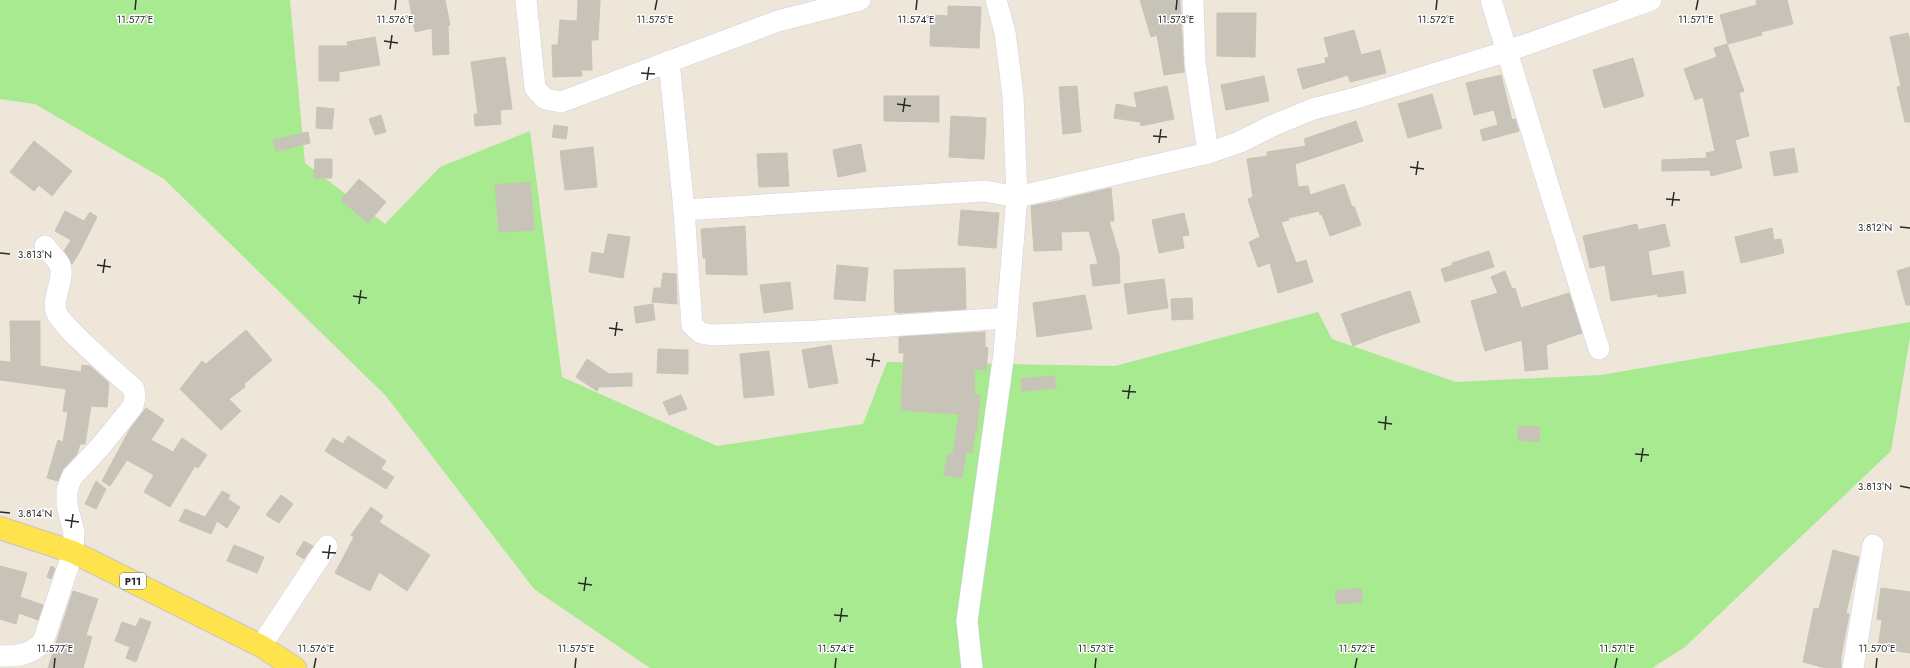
<svg xmlns="http://www.w3.org/2000/svg" width="1910" height="668" viewBox="0 0 1910 668" font-family="Jost,sans-serif">
<style>
.green{fill:#a7ea90}
.building{fill:#c8c3b9;stroke:#c9c3b3}
.lines{fill:none;stroke-linecap:round;stroke-linejoin:round}
.minor-casing{stroke:#cfd1e4;stroke-width:22}
.major-casing{stroke:#c7c7c7;stroke-width:24}
.minor{stroke:#fff;stroke-width:21}
.major{stroke:#ffe34d;stroke-width:22}
.ticks{fill:none;stroke:#292929;stroke-width:1.5}
.labels{text-anchor:middle;stroke-width:3;stroke-linejoin:round;paint-order:stroke}
.shield{fill:#fff;stroke:#696969;stroke-width:1}
.shield-label{font-size:10px;font-weight:bold;fill:#292929}
.ticks-label{font-size:10px;text-anchor:middle;fill:#292929;stroke:#fff;stroke-width:3;stroke-linejoin:round;paint-order:stroke}
</style>
<rect width="100%" height="100%" fill="#ede6d9"/>
<polygon class="green" points="0,0 290,0 305,163 385,224 440,167 530,131 562,377 717,446 863,424 887,362 1115,366 1318,312 1332,339 1456,382 1601,375 1910,322 1910,337 1891,451 1685,647 1652,668 650,668 534,589 386,396 164,179 35,104 0,99"/>
<g class="building">
<polygon points="409,0 445,0 450,25 448,26 449,54 433,55 432,28 415,32"/>
<polygon points="578,0 600,0 598,40 591,40 592,70 581,70 582,76 553,77 552,45 558,45 560,20 577,21"/>
<polygon points="1140,0 1180,0 1184,72 1164,75 1157,35 1151,37"/>
<polygon points="1756,0 1787,0 1793,24 1761,32 1762,35 1728,44 1720,15 1757,5"/>
<polygon points="948,6 981,7 979,48 930,46 931,15 948,16"/>
<polygon points="1217,13 1256,13 1255,57 1217,56"/>
<polygon points="1354,30 1361,55 1380,50 1386,73 1350,82 1348,75 1303,89 1297,69 1326,63 1325,58 1329,57 1324,38"/>
<polygon points="1908,33 1910,41 1910,122 1905,122 1897,87 1901,86 1890,37"/>
<polygon points="375,37 380,65 339,72 339,81 319,81 319,46 348,46 347,42"/>
<polygon points="1727,44 1744,91 1739,93 1749,136 1735,140 1742,168 1711,176 1710,170 1662,171 1662,160 1707,158 1706,153 1715,151 1703,97 1695,100 1684,69 1717,57 1714,48"/>
<polygon points="505,57 512,109 500,110 501,124 475,126 474,114 478,114 471,62"/>
<polygon points="1633,58 1644,96 1604,108 1593,70"/>
<polygon points="1501,75 1512,120 1515,119 1519,131 1483,141 1480,130 1498,125 1494,110 1474,115 1466,83"/>
<polygon points="1264,76 1269,101 1226,110 1221,85"/>
<polygon points="1077,86 1081,132 1063,134 1059,87"/>
<polygon points="1167,86 1174,119 1141,126 1140,122 1114,118 1116,104 1137,108 1134,93"/>
<polygon points="1432,94 1442,128 1408,138 1398,104"/>
<polygon points="884,96 939,96 939,122 884,121"/>
<polygon points="317,107 334,109 332,129 316,128"/>
<polygon points="381,115 386,132 375,135 369,119"/>
<polygon points="951,116 986,118 984,159 949,157"/>
<polygon points="1356,121 1363,141 1295,164 1298,187 1308,186 1310,195 1344,184 1352,207 1354,206 1361,225 1330,236 1322,214 1320,215 1319,211 1288,218 1289,220 1281,222 1296,263 1306,260 1313,282 1278,293 1270,263 1258,267 1249,242 1260,237 1248,199 1253,197 1247,159 1267,156 1267,152 1306,146 1304,139"/>
<polygon points="554,125 568,127 566,139 552,137"/>
<polygon points="308,132 310,143 276,151 273,140"/>
<polygon points="34,141 72,171 52,196 39,185 34,191 10,172"/>
<polygon points="861,144 866,171 838,177 833,150"/>
<polygon points="593,147 597,187 565,190 560,151"/>
<polygon points="1794,148 1798,172 1774,176 1770,152"/>
<polygon points="787,153 789,186 759,187 757,154"/>
<polygon points="315,159 332,159 332,178 314,178"/>
<polygon points="359,179 386,202 368,223 341,200"/>
<polygon points="530,182 534,230 499,232 495,185"/>
<polygon points="1111,188 1114,221 1109,221 1119,255 1120,283 1093,286 1090,265 1098,264 1089,231 1061,232 1062,250 1034,251 1031,206 1063,200 1064,199"/>
<polygon points="961,210 999,213 996,248 958,245"/>
<polygon points="65,211 84,221 90,212 97,217 79,253 72,264 64,251 71,240 55,231"/>
<polygon points="1184,213 1189,235 1182,236 1184,248 1159,253 1152,220"/>
<polygon points="1637,224 1638,230 1665,224 1670,246 1648,251 1652,276 1683,271 1686,293 1658,297 1657,294 1611,301 1605,265 1590,268 1583,236"/>
<polygon points="745,226 747,275 706,274 706,258 703,258 701,229"/>
<polygon points="1772,228 1774,240 1781,239 1784,253 1741,263 1735,237"/>
<polygon points="608,234 630,237 623,278 589,272 592,252 604,254"/>
<polygon points="1489,251 1494,267 1445,282 1441,269 1453,265 1452,263"/>
<polygon points="837,265 868,268 865,301 834,299"/>
<polygon points="1910,267 1910,305 1906,305 1897,271"/>
<polygon points="965,268 966,309 899,313 895,312 894,270"/>
<polygon points="1505,271 1512,289 1515,288 1521,308 1569,293 1582,333 1546,345 1548,369 1525,371 1522,340 1485,351 1471,301 1498,293 1491,277"/>
<polygon points="663,273 676,274 677,304 652,302 654,288 661,288"/>
<polygon points="1164,279 1168,308 1128,314 1124,284"/>
<polygon points="790,282 793,309 764,313 760,285"/>
<polygon points="1410,291 1420,322 1384,334 1353,346 1341,314"/>
<polygon points="1085,295 1092,329 1037,337 1033,303"/>
<polygon points="1192,298 1193,319 1172,320 1171,299"/>
<polygon points="653,304 655,320 636,323 634,307"/>
<polygon points="10,321 40,321 40,366 81,372 82,365 90,366 109,383 107,407 91,406 85,444 80,444 77,454 63,469 58,481 47,478 58,440 63,442 68,412 63,411 66,389 0,380 0,361 11,362"/>
<polygon points="246,330 272,360 244,384 245,387 229,399 241,411 221,430 180,389 202,361 206,364"/>
<polygon points="985,332 985,347 988,348 986,370 975,369 974,394 980,395 977,432 975,432 972,453 966,452 962,478 944,475 948,454 953,454 959,414 901,410 904,353 899,353 899,337"/>
<polygon points="831,345 838,383 809,388 802,350"/>
<polygon points="658,349 688,350 688,374 657,373"/>
<polygon points="769,351 774,395 744,398 740,354"/>
<polygon points="587,359 609,374 632,373 632,386 599,387 597,391 576,377"/>
<polygon points="1054,376 1056,388 1022,391 1021,379"/>
<polygon points="681,395 687,409 669,415 663,402"/>
<polygon points="146,408 164,420 151,440 173,452 182,438 207,455 198,468 195,466 170,507 144,492 154,475 127,460 110,486 102,481 130,429"/>
<polygon points="1519,426 1540,427 1539,442 1518,440"/>
<polygon points="348,436 386,461 381,469 394,477 386,489 325,451 333,438 343,444"/>
<polygon points="96,481 106,489 96,509 85,504"/>
<polygon points="222,491 230,495 228,499 240,507 227,528 217,521 211,534 179,521 185,509 205,517"/>
<polygon points="281,495 293,504 279,523 266,515"/>
<polygon points="371,507 383,516 379,522 430,555 407,591 379,572 370,591 335,573 354,537 351,535"/>
<polygon points="304,541 313,546 304,559 296,554"/>
<polygon points="234,545 264,557 257,573 227,561"/>
<polygon points="1833,550 1859,557 1846,613 1849,614 1841,657 1841,668 1826,668 1803,662 1814,608 1819,609"/>
<polygon points="0,566 27,573 20,597 43,605 38,620 19,613 16,624 0,619"/>
<polygon points="51,566 55,568 51,579 47,577"/>
<polygon points="1361,588 1362,602 1337,604 1335,591"/>
<polygon points="1881,588 1910,592 1910,653 1878,648 1882,620 1877,619"/>
<polygon points="73,591 98,599 86,635 92,637 83,668 48,668"/>
<polygon points="140,618 151,622 136,662 126,658 130,647 115,641 122,622 136,627"/>
</g>
<g class="lines">
<defs>
<g id="minor">
<polyline points="526,0 535,88 545,99 561,102 778,21 860,0"/>
<polyline points="1193,0 1195,62 1208,153"/>
<polyline points="1491,0 1599,349"/>
<polyline points="669,61 684,210 692,325 701,333 712,335 816,331 1007,318"/>
<polyline points="684,210 985,191 1017,197 1208,153 1240,142 1274,125 1313,109 1356,98 1508,51 1651,0"/>
<polyline points="261,646 327,546"/>
<path d="M0 656C19 656 28 656 43 642L73 552 74 532 67 505V490L72 477 100 447 133 406 135 397 134 389C119 375 60 326 56 311 52 296 65 280 60 265 57 259 49 252 45 246"/>
<polyline points="972,668 967,621 1004,353 1017,197 1013,96 1005,32 996,0"/>
<polyline points="1853,668 1873,545"/>
</g>
<polyline id="major" points="0,528 73,552 261,646 295,668"/>
</defs>
<use href="#minor" class="minor-casing"/>
<use href="#major" class="major-casing"/>
<use href="#minor" class="minor"/>
<use href="#major" class="major"/>
</g>
<path class="ticks" d="M135 10 136 0M395 10 396 0M655 10 657 0M916 10 917 0M1176 10 1177 0M1436 10 1437 0M1696 10 1698 0M384 41 398 43M390 49 392 35M641 73 655 74M647 80 649 67M897 104 911 106M903 112 905 98M1153 136 1167 137M1159 143 1161 129M1410 167 1424 169M1416 175 1418 161M1666 199 1680 200M1672 206 1674 192M1900 227 1910 228M0 253 10 254M97 265 111 267M103 273 105 259M353 296 367 298M359 304 361 290M609 328 623 330M615 336 617 322M866 359 880 361M872 367 874 353M1122 391 1136 392M1128 399 1130 385M1378 422 1392 424M1385 430 1386 416M1635 454 1649 455M1641 462 1643 448M1900 486 1910 488M0 512 10 513M65 520 79 522M71 528 73 514M322 552 336 553M328 559 330 545M578 583 592 585M584 591 586 577M834 615 848 616M840 622 842 608M54 668 55 658M314 668 316 658M575 668 576 658M835 668 836 658M1095 668 1096 658M1355 668 1357 658M1615 668 1617 658M1876 668 1877 658"/>
<g class="labels">
<rect class="shield" x="120" y="573" width="26" height="16" rx="3"/>
<g class="shield-label">
<text x="133" y="585">P11</text>
</g>
</g>
<g class="ticks-label">
<text x="135" y="23">11.577°E</text>
<text x="395" y="23">11.576°E</text>
<text x="655" y="23">11.575°E</text>
<text x="916" y="23">11.574°E</text>
<text x="1176" y="23">11.573°E</text>
<text x="1436" y="23">11.572°E</text>
<text x="1696" y="23">11.571°E</text>
<text x="1875" y="231">3.812°N</text>
<text x="35" y="258">3.813°N</text>
<text x="1875" y="490">3.813°N</text>
<text x="35" y="517">3.814°N</text>
<text x="55" y="652">11.577°E</text>
<text x="316" y="652">11.576°E</text>
<text x="576" y="652">11.575°E</text>
<text x="836" y="652">11.574°E</text>
<text x="1096" y="652">11.573°E</text>
<text x="1357" y="652">11.572°E</text>
<text x="1617" y="652">11.571°E</text>
<text x="1877" y="652">11.570°E</text>
</g>
</svg>
